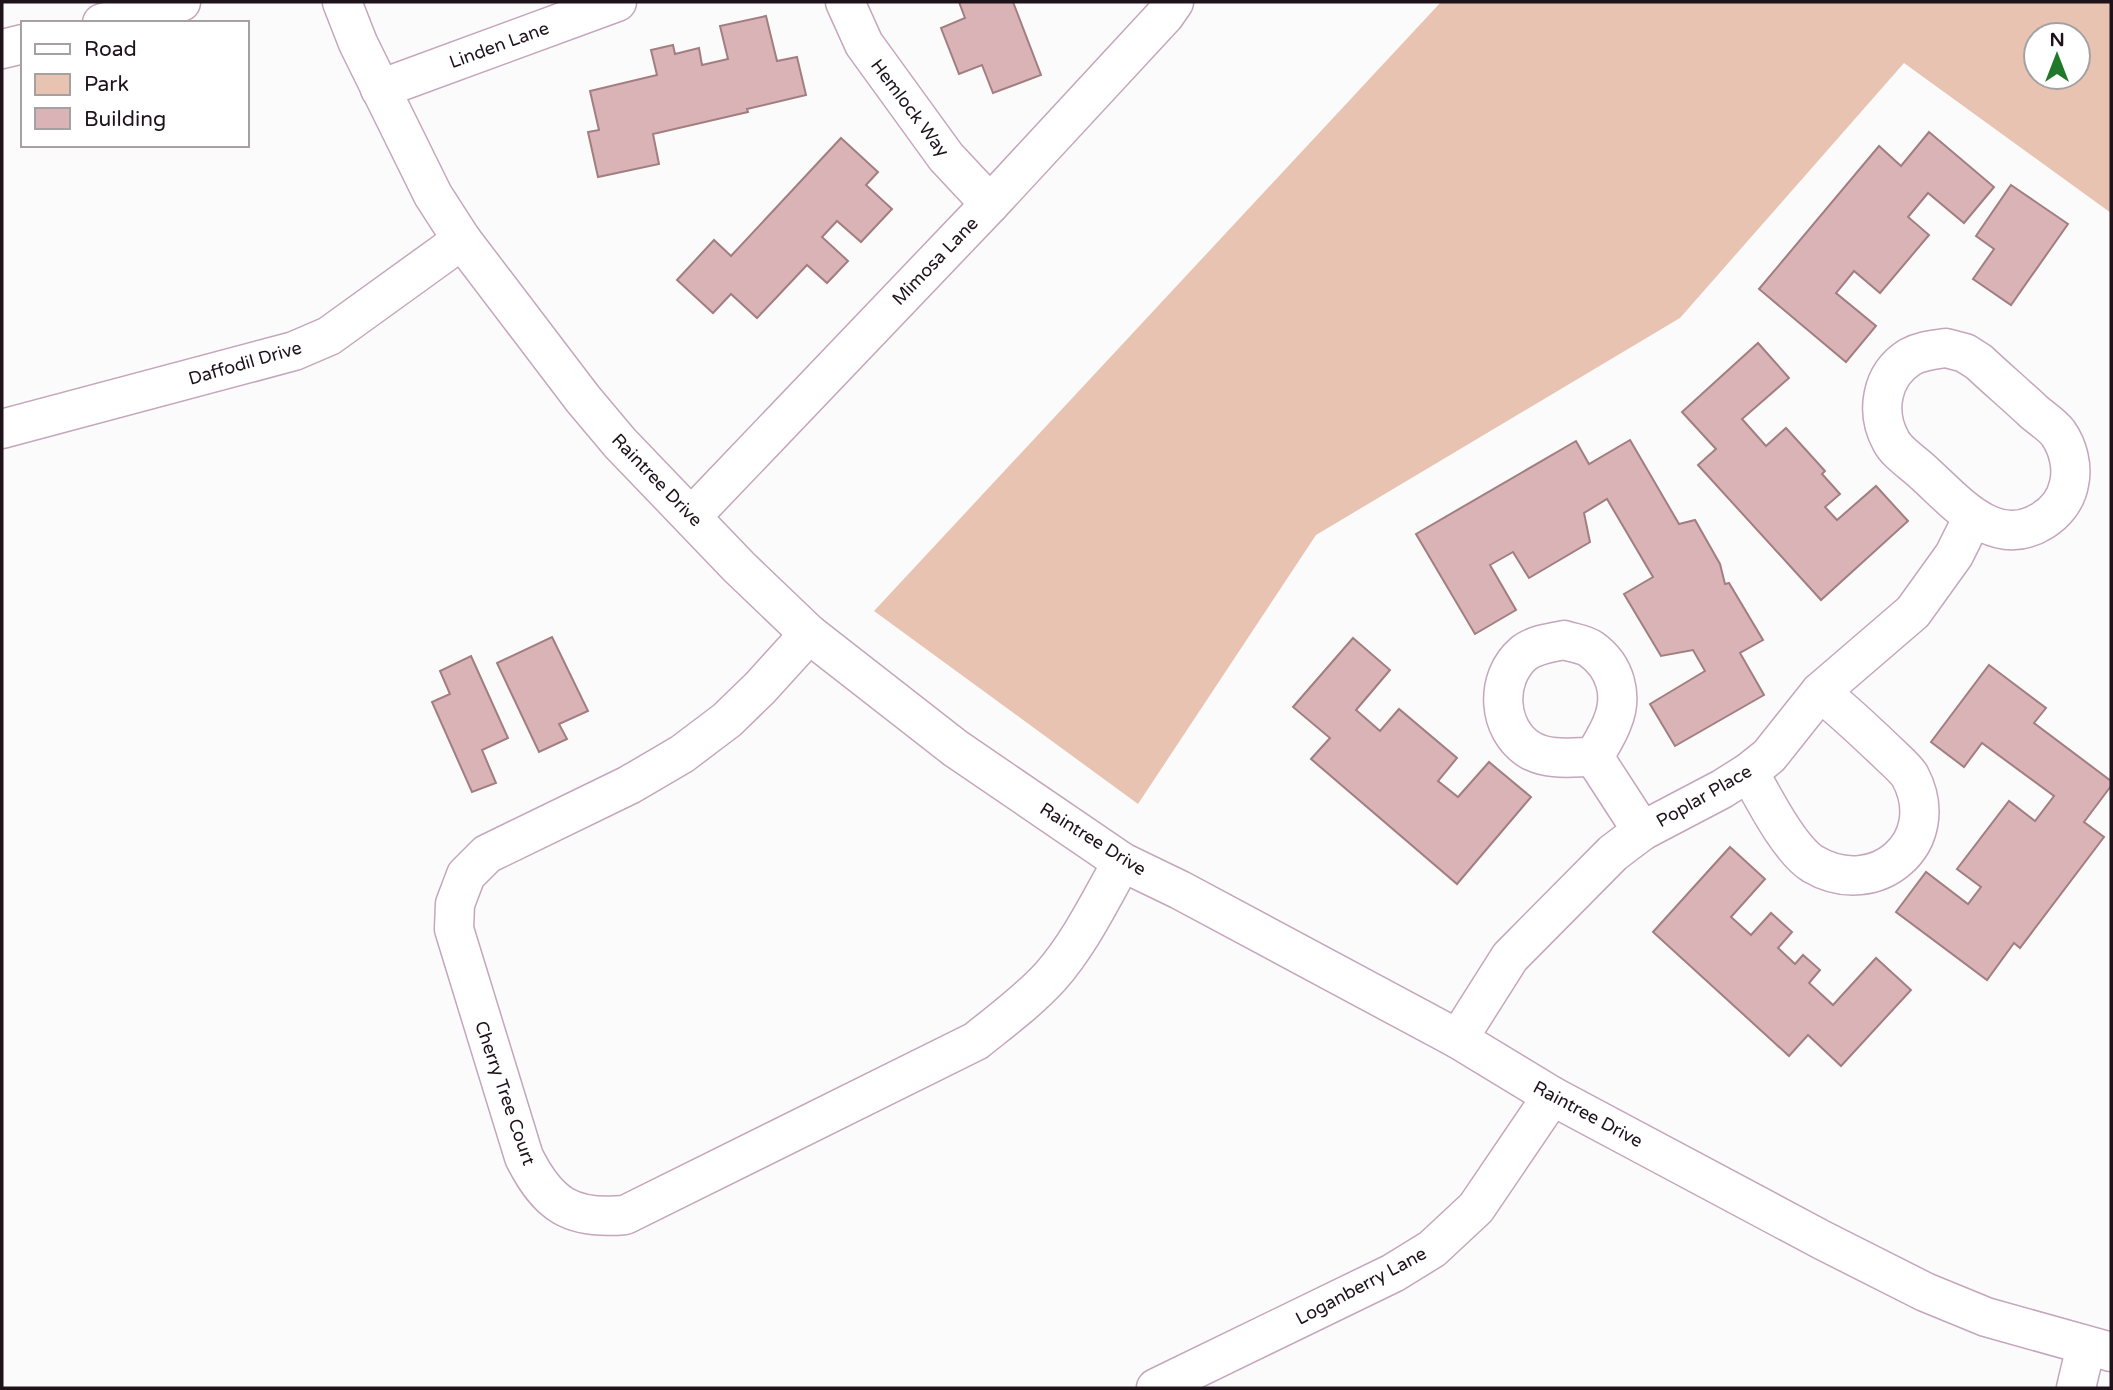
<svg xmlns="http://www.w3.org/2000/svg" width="2113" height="1390" viewBox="0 0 2113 1390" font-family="'Varela Round',sans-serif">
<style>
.green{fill:#e8c3b2;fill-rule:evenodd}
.building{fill:#dab3b7;stroke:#a27e81;stroke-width:2}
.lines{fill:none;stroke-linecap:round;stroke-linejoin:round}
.minor-casing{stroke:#c5a6ba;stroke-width:41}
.minor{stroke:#fff;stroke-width:38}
.labels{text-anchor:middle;stroke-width:6;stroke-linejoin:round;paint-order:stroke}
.street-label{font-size:18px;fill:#1e131a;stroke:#fff}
</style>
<rect width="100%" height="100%" fill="#fbfbfb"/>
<path class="green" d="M1441 2H2111V213L1904 63 1680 318 1316 535 1138 804 874 611ZM2036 35H2078V77H2036Z"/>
<g class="building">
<polygon points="959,2 1013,2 1041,75 993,93 982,65 959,74 941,28 965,18"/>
<polygon points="766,16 777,61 797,57 806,95 747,109 748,112 653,134 659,164 598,177 588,132 599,130 590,91 657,75 651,50 673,45 675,54 699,48 702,65 728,59 720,26"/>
<polygon points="1929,132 1994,187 1964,223 1928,193 1908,217 1929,235 1880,293 1854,271 1836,293 1876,326 1846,362 1759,289 1879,146 1901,166"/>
<polygon points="841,138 878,172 866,185 892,209 861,242 837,221 822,237 848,261 827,283 807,265 757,318 731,294 713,313 677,280 714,240 731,256"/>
<polygon points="2011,185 2068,224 2011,305 1973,279 1994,249 1976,236"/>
<polygon points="1758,343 1789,378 1742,419 1766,446 1786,428 1825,471 1822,474 1840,494 1825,507 1837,520 1876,486 1908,521 1821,600 1698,465 1716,449 1682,412"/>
<polygon points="1630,440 1679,524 1695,520 1720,564 1725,584 1729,583 1763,640 1740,653 1764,695 1675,746 1650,704 1705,671 1693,650 1661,656 1624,594 1653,577 1607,499 1584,513 1590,542 1529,578 1513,552 1490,565 1516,610 1475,634 1416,534 1576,441 1589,464"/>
<polygon points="552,637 588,711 559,724 567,739 539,752 497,663"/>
<polygon points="1353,638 1390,670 1356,710 1380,731 1399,709 1457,758 1438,781 1458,797 1489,762 1531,797 1457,884 1311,759 1330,738 1293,707"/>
<polygon points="471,656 508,738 482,750 496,783 472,792 432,702 450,694 440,671"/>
<polygon points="1989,665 2046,708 2034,723 2111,781 2111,786 2084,822 2104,837 2020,948 2014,943 1987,980 1896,912 1926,872 1968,904 1981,887 1957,869 2009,801 2035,821 2054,796 1982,743 1964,767 1931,742"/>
<polygon points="1730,847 1765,879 1731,917 1751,935 1771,913 1792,932 1778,948 1795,964 1803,955 1820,970 1809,983 1833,1005 1876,958 1911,990 1841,1066 1808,1035 1789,1056 1653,932"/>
</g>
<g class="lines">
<defs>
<g id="minor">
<polyline points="342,2 358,43 433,195 462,240 583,399 620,443 739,567 809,634 955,748 1122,862 1180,890 1458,1039 1552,1096 1822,1240 1925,1292 1986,1317 2111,1352"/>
<polyline points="845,2 864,44 946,157 990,204"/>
<polyline points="102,23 181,2"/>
<polyline points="2,49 23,44"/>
<polyline points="380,89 617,2"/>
<path d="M1946 348 1965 353 1979 362C1997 379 2016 395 2034 412 2042 419 2052 425 2058 433 2068 447 2073 467 2069 484 2066 500 2055 513 2042 521 1995 550 1957 503 1925 474 1915 464 1897 453 1891 441 1875 412 1881 375 1910 357 1921 351 1933 350 1946 348Z"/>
<polyline points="2,429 294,351 329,336 462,240"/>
<polyline points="692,516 990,204 1165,15 1174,2"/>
<path d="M809 634 760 688 727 720 682 754 629 785 487 854 466 875 455 904 454 929 524 1157C548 1205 571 1220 625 1215L976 1041C1002 1020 1028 1001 1050 977 1080 943 1100 901 1122 862"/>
<path d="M1564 640C1573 643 1584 644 1591 649 1615 666 1624 695 1612 723 1608 734 1600 746 1594 757 1573 757 1549 761 1530 750 1497 730 1494 678 1524 653 1536 644 1550 643 1564 640Z"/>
<polyline points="1594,757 1642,831"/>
<path d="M1749 772C1763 797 1789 849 1813 864 1876 901 1945 842 1910 776 1905 768 1895 760 1888 753 1866 732 1844 711 1820 692"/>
<polyline points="1458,1039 1510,957 1613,853 1642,831 1722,789 1749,772 1769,756 1820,692 1913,612 1954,555 1973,517"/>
<polyline points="1156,1388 1393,1273 1432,1249 1476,1208 1552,1096"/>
<polyline points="2076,1388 2086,1346"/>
</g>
</defs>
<use href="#minor" class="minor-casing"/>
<use href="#minor" class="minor"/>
</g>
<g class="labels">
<g class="street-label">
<text transform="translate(499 45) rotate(-20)" y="6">Linden Lane</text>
<text transform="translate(910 108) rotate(53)" y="6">Hemlock Way</text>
<text transform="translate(935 261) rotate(-46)" y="6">Mimosa Lane</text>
<text transform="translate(245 363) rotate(-16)" y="6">Daffodil Drive</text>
<text transform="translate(657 480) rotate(46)" y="6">Raintree Drive</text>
<text transform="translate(1704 796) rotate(-30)" y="6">Poplar Place</text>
<text transform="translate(1093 839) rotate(32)" y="6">Raintree Drive</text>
<text transform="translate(505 1093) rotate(71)" y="6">Cherry Tree Court</text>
<text transform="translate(1588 1114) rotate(28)" y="6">Raintree Drive</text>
<text transform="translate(1361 1286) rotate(-28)" y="6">Loganberry Lane</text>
</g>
</g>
<rect width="2113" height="1390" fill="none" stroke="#1e131a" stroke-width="7"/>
<rect x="21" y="21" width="228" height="126" fill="#ffffff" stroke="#a5a1a3" stroke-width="2"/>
<rect x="35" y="44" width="35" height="10" fill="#ffffff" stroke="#a5a1a3" stroke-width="2"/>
<text x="84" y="56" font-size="21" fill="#1e131a">Road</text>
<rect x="35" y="74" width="35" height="21" fill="#e8c3b2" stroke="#a5a1a3" stroke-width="2"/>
<text x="84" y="91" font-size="21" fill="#1e131a">Park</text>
<rect x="35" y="108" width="35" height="21" fill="#dab3b7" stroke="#a5a1a3" stroke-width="2"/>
<text x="84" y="126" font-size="21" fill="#1e131a">Building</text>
<g transform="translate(2057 56)"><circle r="33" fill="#ffffff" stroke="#a5a1a3" stroke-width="2"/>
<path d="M0-5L12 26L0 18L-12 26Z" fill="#207928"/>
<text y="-10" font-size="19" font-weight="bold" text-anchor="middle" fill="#1e131a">N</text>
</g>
</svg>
